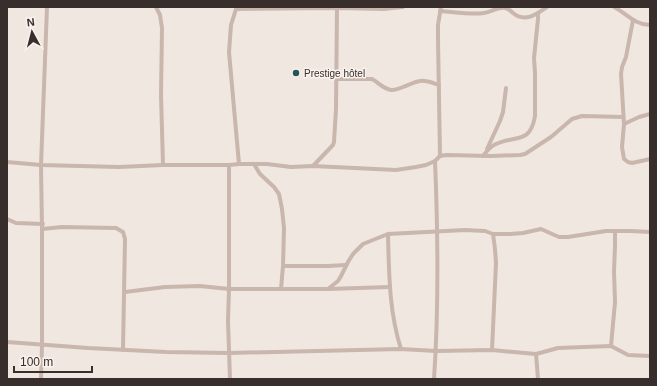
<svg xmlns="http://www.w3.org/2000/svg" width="657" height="386" viewBox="0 0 657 386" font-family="Helvetica,sans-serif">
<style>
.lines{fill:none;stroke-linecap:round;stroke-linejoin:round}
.minor{stroke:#c9b6ad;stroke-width:4}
.poi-dot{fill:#245653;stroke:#f9f2ed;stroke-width:1.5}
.labels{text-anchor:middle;stroke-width:3;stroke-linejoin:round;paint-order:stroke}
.poi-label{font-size:10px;fill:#382e2b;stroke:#f9f2ed;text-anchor:start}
</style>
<rect width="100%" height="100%" fill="#f1e7e1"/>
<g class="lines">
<g class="minor">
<polyline points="156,7 160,15 162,28 161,95 163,165"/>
<path d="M614 7C626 13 635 25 650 25"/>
<path d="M440 11C455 12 470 15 484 13 491 12 496 8 502 8 507 7 510 10 513 13 525 23 537 14 547 7"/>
<polyline points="633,20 626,57 622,67 621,74 624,124 622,147 624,159 628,162 632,163 650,159"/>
<path d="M337 79H372C378 82 383 89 391 90 398 91 412 82 420 81 426 80 433 83 439 85"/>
<polyline points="624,124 639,117 650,114"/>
<polyline points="487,149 500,121 503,112 506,88"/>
<polyline points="440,156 438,39 438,25 441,7"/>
<path d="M483 156C486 152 490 147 494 145 514 134 530 146 535 116V73L534 58 538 19V14"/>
<polyline points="7,162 41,165 119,167 163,165 229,165 239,164 267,164 291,167 313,166 396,170 416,167 426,165 435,161 440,156 446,155 491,156 520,155 525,154 551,137 572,119 582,116 623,117"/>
<polyline points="239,164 229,52 231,25 236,9 337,8 384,9 403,7"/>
<polyline points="254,164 260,174 274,187 279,194 282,209 284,228 283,266 281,289"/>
<polyline points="229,165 229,289 228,321 230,379"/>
<polyline points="313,166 333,145 334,142 336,109 337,7"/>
<polyline points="7,219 16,223 43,224"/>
<polyline points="42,229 62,227 116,228 123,232 125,239 123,350"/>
<path d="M388 234C389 273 389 312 401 349"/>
<polyline points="493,234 510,234 523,233 541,229 559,237 568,237 606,231 631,231 650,232"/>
<polyline points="283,266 328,266 346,265"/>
<polyline points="328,289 390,287"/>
<polyline points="125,292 165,287 200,286 229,289 328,289 338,281 341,276 348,262 353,254 363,244 388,234 465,230 485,231 493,234 495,249 496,263 492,350"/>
<polyline points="7,342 88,348 166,352 229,353 401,349 436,351 492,350 536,354 558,348 611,346 628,355 650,356"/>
<polyline points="611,346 615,302 614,271 615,246 615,231"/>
<polyline points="536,354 538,379"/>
<polyline points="41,379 42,345 42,229 41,165 47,7"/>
<path d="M434 379C439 307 438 234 435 161"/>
</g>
</g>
<circle class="poi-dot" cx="296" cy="73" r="4"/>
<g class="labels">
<g class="poi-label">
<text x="304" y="77">Prestige hôtel</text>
</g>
</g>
<rect width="657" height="386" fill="none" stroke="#382e2b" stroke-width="16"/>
<g transform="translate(32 32) rotate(353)" stroke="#f9f2ed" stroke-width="3" paint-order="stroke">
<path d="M0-3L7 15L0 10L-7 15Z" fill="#382e2b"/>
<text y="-6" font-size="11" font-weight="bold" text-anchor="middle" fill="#382e2b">N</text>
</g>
<path d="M14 366v6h78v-6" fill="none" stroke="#382e2b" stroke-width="2"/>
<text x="20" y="366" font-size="12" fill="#382e2b" stroke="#f9f2ed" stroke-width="3" paint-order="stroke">100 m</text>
</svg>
